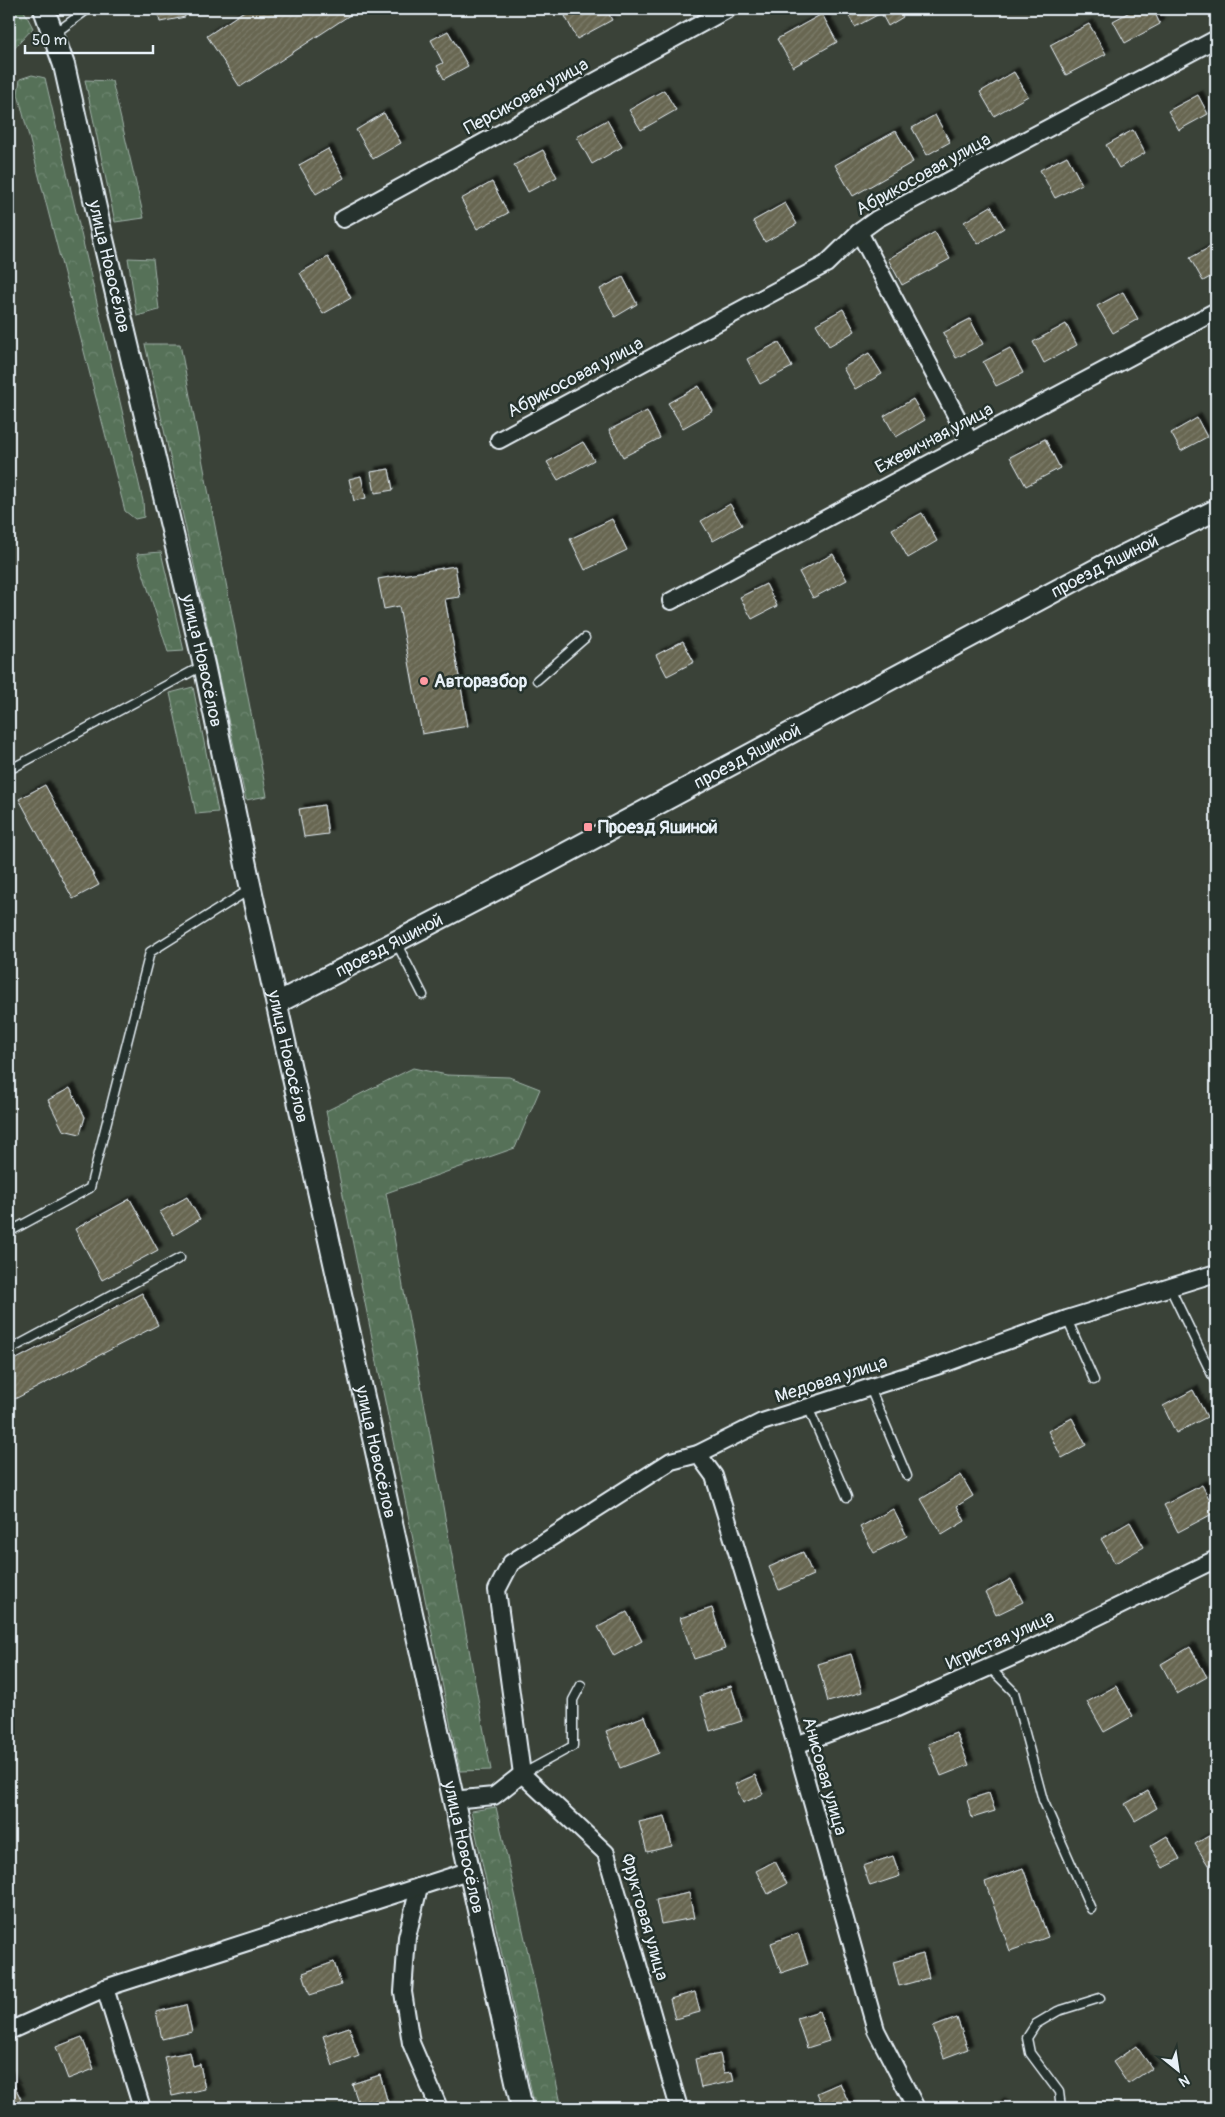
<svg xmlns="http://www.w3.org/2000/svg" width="1225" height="2117" viewBox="0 0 1225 2117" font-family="Pangolin,sans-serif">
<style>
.forest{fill:url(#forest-crowns);stroke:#9fb1a8}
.building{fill:url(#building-hatch);stroke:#e8f1f8;filter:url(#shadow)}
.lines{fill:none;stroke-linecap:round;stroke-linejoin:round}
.service-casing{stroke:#e8f1f8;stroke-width:11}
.minor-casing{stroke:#e8f1f8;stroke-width:20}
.tertiary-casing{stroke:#e8f1f8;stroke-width:24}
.service{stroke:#26332d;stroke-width:8}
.minor{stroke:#26332d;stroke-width:16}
.tertiary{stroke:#26332d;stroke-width:20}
.poi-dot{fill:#ff9aa2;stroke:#26332d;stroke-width:2}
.labels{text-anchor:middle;stroke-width:5;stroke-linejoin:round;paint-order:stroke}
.street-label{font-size:18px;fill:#e8f1f8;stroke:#26332d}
.poi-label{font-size:18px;font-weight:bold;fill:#e8f1f8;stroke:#26332d;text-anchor:start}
</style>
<defs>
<pattern id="forest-crowns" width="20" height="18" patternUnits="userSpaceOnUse" patternTransform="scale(1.25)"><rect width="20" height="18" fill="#567158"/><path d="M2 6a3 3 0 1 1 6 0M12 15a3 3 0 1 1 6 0" fill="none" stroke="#6e8671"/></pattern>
<pattern id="building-hatch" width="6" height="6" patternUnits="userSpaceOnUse" patternTransform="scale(1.25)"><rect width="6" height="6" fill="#676651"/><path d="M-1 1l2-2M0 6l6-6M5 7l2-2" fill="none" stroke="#7d7c6b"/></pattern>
<filter id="shadow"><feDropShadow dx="4.5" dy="-4.5" stdDeviation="1" flood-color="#0009"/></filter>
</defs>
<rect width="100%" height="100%" fill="#3a4238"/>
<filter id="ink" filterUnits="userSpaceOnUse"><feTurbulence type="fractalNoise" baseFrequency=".02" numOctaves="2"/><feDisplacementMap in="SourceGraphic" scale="10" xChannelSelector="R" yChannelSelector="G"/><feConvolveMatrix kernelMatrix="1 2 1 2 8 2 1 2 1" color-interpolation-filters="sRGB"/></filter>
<g filter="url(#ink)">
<g class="forest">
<polygon points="9,9 23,9 33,28 9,54"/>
<polygon points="32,75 45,78 143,501 144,517 135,519 125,511 18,94 20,79"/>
<polygon points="85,80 112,81 144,218 115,222"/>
<polygon points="128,258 153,259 159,310 137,316"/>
<polygon points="145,344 180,344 267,796 246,800"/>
<polygon points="161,552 184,651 168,652 137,554"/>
<polygon points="193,687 218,812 196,814 170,693"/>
<polygon points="413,1068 447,1075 509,1077 540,1089 515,1148 386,1193 491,1770 460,1771 326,1111"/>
<polygon points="496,1807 562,2108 535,2108 471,1811"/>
</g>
<g class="building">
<polygon points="157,9 184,9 185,17 160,22"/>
<polygon points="247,9 359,9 240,87 207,36"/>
<polygon points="578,9 606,9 612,20 577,39 565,16"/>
<polygon points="845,9 898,9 903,17 888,26 881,13 855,27"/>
<polygon points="1135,9 1153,9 1160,24 1125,43 1113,21"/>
<polygon points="822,14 837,42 793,67 777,39"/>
<polygon points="1089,24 1106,54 1066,75 1050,45"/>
<polygon points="448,31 468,66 444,79 437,66 443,63 431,40"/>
<polygon points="1014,72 1028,96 994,116 980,92"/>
<polygon points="664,90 676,110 641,130 629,110"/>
<polygon points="1198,95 1208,114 1179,130 1168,111"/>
<polygon points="384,113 401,143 373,159 356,130"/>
<polygon points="935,115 950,142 927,155 912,128"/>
<polygon points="607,120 622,147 592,164 577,137"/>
<polygon points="1133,130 1145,153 1119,168 1106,145"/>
<polygon points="896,131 913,162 853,196 835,165"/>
<polygon points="328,149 344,178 316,194 299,165"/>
<polygon points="543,150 557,177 528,192 514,165"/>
<polygon points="1067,156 1082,184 1055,198 1040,170"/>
<polygon points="492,182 508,213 477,229 461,199"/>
<polygon points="785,203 797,224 765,242 753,221"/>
<polygon points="991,206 1004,228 978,244 964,222"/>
<polygon points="935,232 950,259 902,285 888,259"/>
<polygon points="1214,245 1216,249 1216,274 1203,281 1190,258"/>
<polygon points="328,257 351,298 323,314 300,273"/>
<polygon points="623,277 637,304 615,317 600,289"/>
<polygon points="1123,292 1138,319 1113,333 1097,306"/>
<polygon points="843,309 855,331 829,346 816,324"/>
<polygon points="970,319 983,344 956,358 943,333"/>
<polygon points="1066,324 1077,345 1044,363 1033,342"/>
<polygon points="779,342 792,367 760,384 747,359"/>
<polygon points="1010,348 1023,373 996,386 983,362"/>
<polygon points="869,353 882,374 855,389 843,368"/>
<polygon points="699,386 713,411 683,428 668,403"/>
<polygon points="913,399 925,420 896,437 884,416"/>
<polygon points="647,411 660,438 623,457 609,430"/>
<polygon points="1197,418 1207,437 1181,451 1171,433"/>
<polygon points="1045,439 1060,468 1026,486 1010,457"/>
<polygon points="583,442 594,460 558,480 547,462"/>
<polygon points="389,469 393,490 375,493 371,472"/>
<polygon points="361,476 366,498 354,501 349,479"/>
<polygon points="730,504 742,525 713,541 701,521"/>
<polygon points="922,513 937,541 908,558 892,529"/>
<polygon points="612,519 627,550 585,570 570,539"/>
<polygon points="833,554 847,580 813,598 799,572"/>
<polygon points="455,566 460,597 445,599 468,726 422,734 399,606 384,609 378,579"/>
<polygon points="766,584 777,606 752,619 740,597"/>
<polygon points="683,641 694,662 667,676 656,655"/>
<polygon points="45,785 99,885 73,899 19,799"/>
<polygon points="324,805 328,834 304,837 299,809"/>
<polygon points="70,1088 85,1117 80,1134 63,1130 48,1100"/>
<polygon points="187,1197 200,1219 174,1235 160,1212"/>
<polygon points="130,1199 158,1250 102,1280 75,1229"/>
<polygon points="142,1293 158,1325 9,1402 9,1363"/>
<polygon points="1193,1390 1207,1417 1176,1433 1163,1406"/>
<polygon points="1072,1418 1086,1445 1062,1458 1048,1431"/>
<polygon points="961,1475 973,1496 957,1506 965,1521 942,1535 921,1499"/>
<polygon points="1202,1485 1216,1512 1178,1532 1164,1505"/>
<polygon points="893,1509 907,1536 874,1553 860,1527"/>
<polygon points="1130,1522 1144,1547 1115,1563 1101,1539"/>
<polygon points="803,1552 813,1575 779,1590 769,1567"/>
<polygon points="1011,1579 1023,1602 996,1615 985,1593"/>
<polygon points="712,1608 725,1649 694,1659 680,1618"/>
<polygon points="627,1612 642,1641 614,1656 598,1627"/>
<polygon points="1190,1647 1207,1677 1177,1694 1161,1664"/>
<polygon points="851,1654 862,1692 828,1702 818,1664"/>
<polygon points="731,1686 742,1721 710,1731 700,1696"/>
<polygon points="1116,1686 1133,1716 1104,1732 1087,1702"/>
<polygon points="645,1716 659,1753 620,1768 606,1731"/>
<polygon points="956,1733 969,1765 941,1776 928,1744"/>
<polygon points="755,1775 763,1794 743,1803 735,1784"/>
<polygon points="1148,1791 1157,1808 1135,1821 1125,1804"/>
<polygon points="989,1793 995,1811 972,1818 967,1800"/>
<polygon points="665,1816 672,1846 647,1852 639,1822"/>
<polygon points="1212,1834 1216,1841 1216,1860 1208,1865 1195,1844"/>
<polygon points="1167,1836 1180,1859 1163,1868 1150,1846"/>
<polygon points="893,1856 900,1876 870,1886 863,1866"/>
<polygon points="775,1861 787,1884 768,1894 756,1871"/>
<polygon points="1023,1868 1048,1937 1010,1951 985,1882"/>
<polygon points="689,1893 694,1918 661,1924 656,1900"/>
<polygon points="798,1933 808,1964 781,1973 771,1943"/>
<polygon points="923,1954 929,1978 899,1986 893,1962"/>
<polygon points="334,1962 341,1985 310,1995 303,1973"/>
<polygon points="695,1992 700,2012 675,2019 670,1999"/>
<polygon points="186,2005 192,2032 162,2039 156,2012"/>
<polygon points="819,2011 829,2041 807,2048 797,2018"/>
<polygon points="957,2018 968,2049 944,2058 933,2027"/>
<polygon points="349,2027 359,2056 333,2066 323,2036"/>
<polygon points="82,2037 94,2069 68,2079 56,2047"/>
<polygon points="1136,2046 1152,2068 1128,2084 1113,2062"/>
<polygon points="190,2052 193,2066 200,2064 205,2089 172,2096 164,2057"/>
<polygon points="720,2054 724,2073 732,2072 734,2081 701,2088 695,2059"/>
<polygon points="380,2075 388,2103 372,2108 360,2108 352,2084"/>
<polygon points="9,2076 21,2099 9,2106"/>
<polygon points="840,2083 851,2108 824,2108 817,2093"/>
<polygon points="1000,2102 1007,2108 994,2108"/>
</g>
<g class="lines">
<defs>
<g id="service">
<polyline points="54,34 88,9"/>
<polyline points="537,680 585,638"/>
<polyline points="9,770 202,666"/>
<polyline points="396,942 423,995"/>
<polyline points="9,1232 90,1188 150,952 249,890"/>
<polyline points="1169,1286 1216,1383"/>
<polyline points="1067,1319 1094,1380"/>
<polyline points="9,1350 180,1258"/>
<polyline points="870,1388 907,1476"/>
<polyline points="808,1407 847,1497"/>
<polyline points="989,1667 1014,1692 1043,1800 1091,1909"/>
<polyline points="522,1774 573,1746 573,1700 581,1685"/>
<polyline points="1061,2108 1059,2092 1030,2053 1027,2038 1036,2024 1058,2011 1100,1998"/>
</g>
<g id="minor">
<polyline points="343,219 728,9"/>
<polyline points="859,232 970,442"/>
<polyline points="499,440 826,264 859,232 877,219 1216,39"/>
<polyline points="671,601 1216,311"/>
<polyline points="698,1454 714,1476 796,1745 876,2030 916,2108"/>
<polyline points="796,1745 897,1708 1035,1647 1216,1559"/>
<polyline points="452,1800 494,1796 522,1774"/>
<polyline points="419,1887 407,1937 403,1992 411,2043 439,2108"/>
<polyline points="105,1988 142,2108"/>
<polyline points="9,2031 105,1988 468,1871"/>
<polyline points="679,2108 606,1853 522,1774 497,1590 511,1563 671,1461 698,1454 762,1422 943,1364 1067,1319 1216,1273"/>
</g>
<g id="tertiary">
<path id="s1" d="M44 9 64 65 102 235 204 665 251 889 522 2108"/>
<path id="s2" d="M277 1003 540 867 1106 564 1216 510"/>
</g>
</defs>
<use href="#service" class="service-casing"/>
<use href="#minor" class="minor-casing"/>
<use href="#tertiary" class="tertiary-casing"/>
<use href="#service" class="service"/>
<use href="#minor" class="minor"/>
<use href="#tertiary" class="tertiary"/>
</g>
</g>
<g class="poi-dot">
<circle cx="424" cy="681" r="5"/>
<rect x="583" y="822" width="10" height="10" rx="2.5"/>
</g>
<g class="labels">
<g class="street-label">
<text transform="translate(526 96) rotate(-29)" y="6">Персиковая улица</text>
<text transform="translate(923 174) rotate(-29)" y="6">Абрикосовая улица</text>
<text dy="6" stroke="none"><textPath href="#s1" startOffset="266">улица Новосёлов</textPath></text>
<text transform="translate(575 377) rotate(-28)" y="6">Абрикосовая улица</text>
<text transform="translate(934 438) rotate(-28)" y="6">Ежевичная улица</text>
<text dy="6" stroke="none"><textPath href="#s2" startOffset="936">проезд Яшиной</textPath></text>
<text dy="6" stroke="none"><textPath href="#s1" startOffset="671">улица Новосёлов</textPath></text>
<text dy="6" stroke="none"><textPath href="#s2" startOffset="531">проезд Яшиной</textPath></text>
<text dy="6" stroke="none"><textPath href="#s2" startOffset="126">проезд Яшиной</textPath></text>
<text dy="6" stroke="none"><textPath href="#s1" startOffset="1076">улица Новосёлов</textPath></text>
<text transform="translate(831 1379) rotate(-18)" y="6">Медовая улица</text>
<text dy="6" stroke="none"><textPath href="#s1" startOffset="1481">улица Новосёлов</textPath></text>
<text transform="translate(1000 1640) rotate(-25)" y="6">Игристая улица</text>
<text transform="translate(825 1776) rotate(74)" y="6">Анисовая улица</text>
<text dy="6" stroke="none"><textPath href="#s1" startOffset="1886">улица Новосёлов</textPath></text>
<text transform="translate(645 1917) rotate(74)" y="6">Фруктовая улица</text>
</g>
<g class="poi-label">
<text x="434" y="687">Авторазбор</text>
<text x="598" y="833">Проезд Яшиной</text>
</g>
</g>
<rect width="1225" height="2117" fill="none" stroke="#26332d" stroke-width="30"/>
<rect x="15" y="15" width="1195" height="2087" fill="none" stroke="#e8f1f8" stroke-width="2" filter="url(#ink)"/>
<g transform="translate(1178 2070) rotate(150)" stroke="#26332d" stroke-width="4" paint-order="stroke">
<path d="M0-4L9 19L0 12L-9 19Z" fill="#e8f1f8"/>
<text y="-8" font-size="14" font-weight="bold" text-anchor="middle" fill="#e8f1f8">N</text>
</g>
<path d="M25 45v8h128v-8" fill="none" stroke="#e8f1f8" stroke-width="2.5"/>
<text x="32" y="45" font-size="15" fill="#e8f1f8" stroke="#26332d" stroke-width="4" paint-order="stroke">50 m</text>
</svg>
